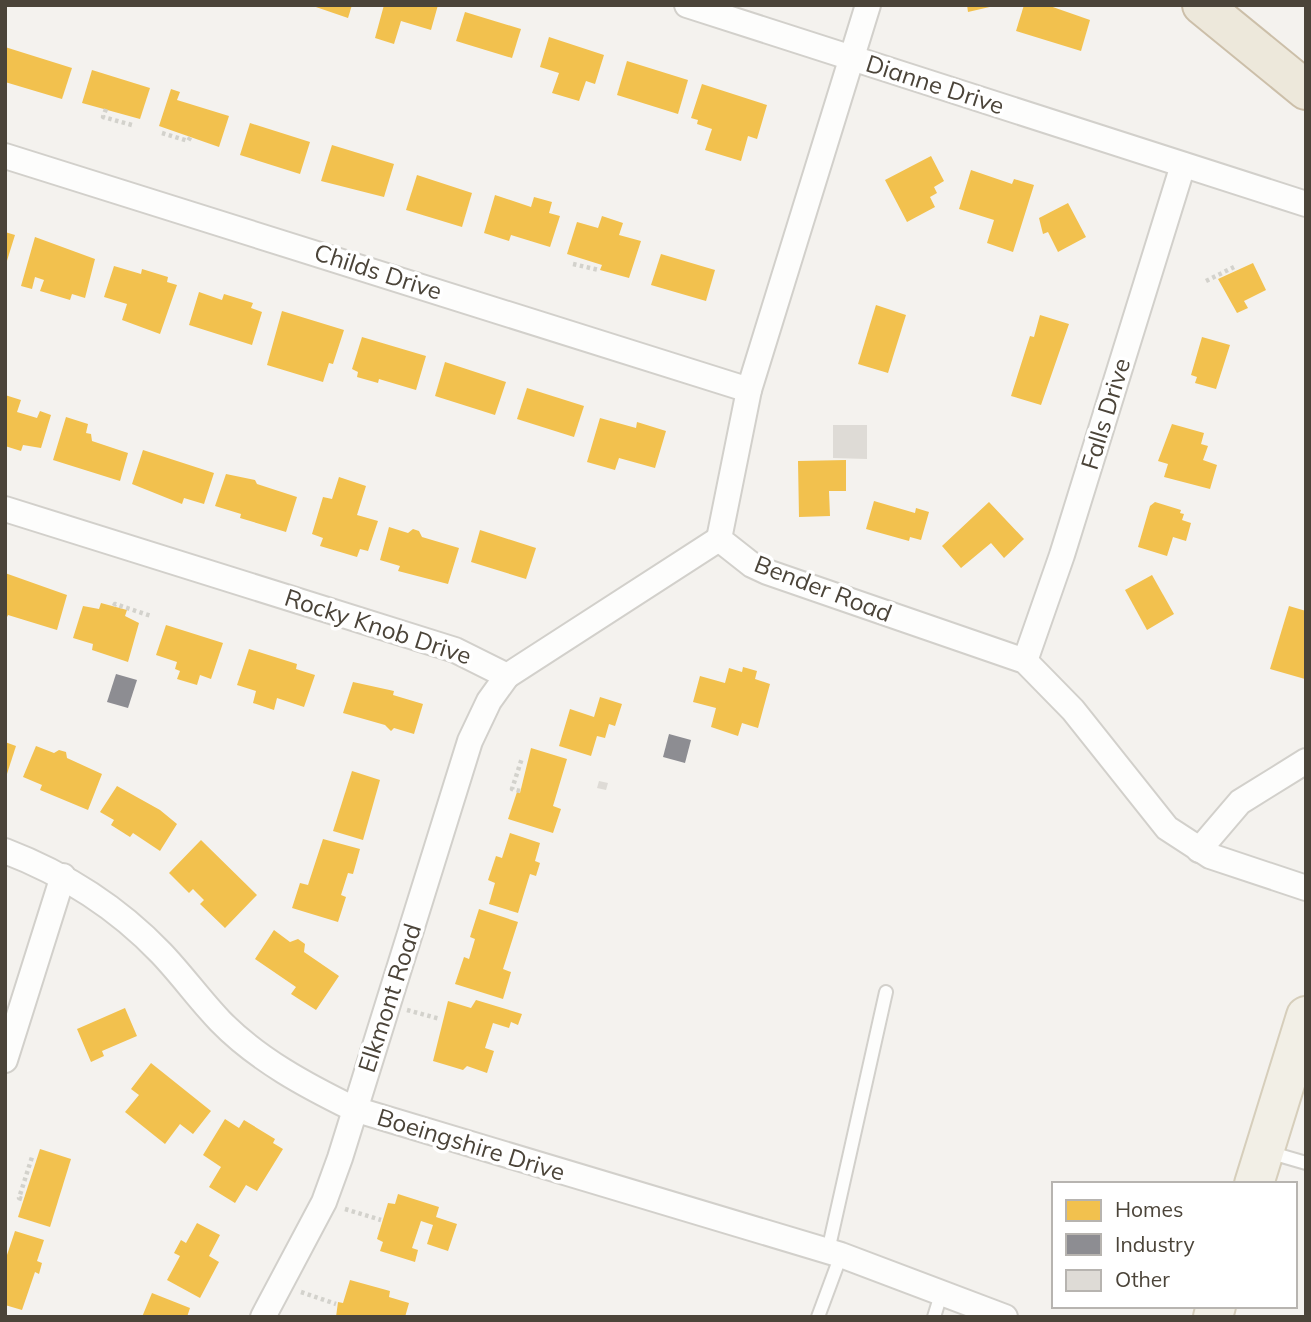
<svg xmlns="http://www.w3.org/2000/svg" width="1311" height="1322" viewBox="0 0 1311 1322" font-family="Mulish,sans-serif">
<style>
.homes{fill:#f2c14e}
.industry{fill:#8d8d92}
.building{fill:#dedbd6}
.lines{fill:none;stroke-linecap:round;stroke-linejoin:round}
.lane-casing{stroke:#d2d0cb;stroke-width:16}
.street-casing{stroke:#d2d0cb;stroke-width:28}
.primary-casing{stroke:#d6cebb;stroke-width:42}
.highway-casing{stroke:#ccbfa9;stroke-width:42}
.path{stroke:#d3d2cc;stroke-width:4.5;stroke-dasharray:3.5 3.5;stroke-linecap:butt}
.lane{stroke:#fdfdfc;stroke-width:12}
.street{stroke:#fdfdfc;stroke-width:24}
.primary{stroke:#f2efe6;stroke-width:38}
.highway{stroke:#ede8db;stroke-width:38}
.labels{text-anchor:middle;stroke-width:7;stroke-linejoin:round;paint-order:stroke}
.street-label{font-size:24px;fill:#4b4439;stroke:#fff}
</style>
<rect width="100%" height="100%" fill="#f4f2ee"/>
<g class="homes">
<polygon points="310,5 352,5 348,18"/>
<polygon points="384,5 438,5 431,30 401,21 394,44 375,38"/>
<polygon points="967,5 993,5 994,6 968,12"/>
<polygon points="1024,5 1047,5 1090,20 1081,51 1016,31"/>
<polygon points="465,12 521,29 512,58 456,41"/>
<polygon points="549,37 604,55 595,84 586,81 579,101 552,93 559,73 540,67"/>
<polygon points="5,47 72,68 62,99 5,82"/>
<polygon points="627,61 688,80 678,114 617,95"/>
<polygon points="92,70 150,88 140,119 82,103"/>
<polygon points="702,84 767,105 757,139 748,136 741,161 705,150 712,129 697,124 698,120 691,118"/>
<polygon points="171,89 180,92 177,100 229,116 219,147 159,126"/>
<polygon points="250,123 310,142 300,174 240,155"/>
<polygon points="332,145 394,164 384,197 321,181"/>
<polygon points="931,156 944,181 934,187 937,193 930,197 935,207 907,222 885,180"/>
<polygon points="971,170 1012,184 1014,179 1034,185 1013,252 987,243 994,220 959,209"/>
<polygon points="417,175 472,193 462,227 406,210"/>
<polygon points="495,195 531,207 534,197 552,202 549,213 560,216 550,247 511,235 509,241 484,233"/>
<polygon points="1068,203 1086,237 1058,252 1048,232 1043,234 1039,218"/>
<polygon points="602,216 623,223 619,235 641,241 629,278 600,270 602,265 567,254 577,222 598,228"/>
<polygon points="5,232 15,235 6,264 5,263"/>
<polygon points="35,237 95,259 85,298 72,294 70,300 40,291 44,280 35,277 32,289 21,286"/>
<polygon points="661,254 715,270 706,301 651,285"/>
<polygon points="1253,263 1266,290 1244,301 1248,308 1237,313 1218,279"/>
<polygon points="114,266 141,274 142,269 168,277 167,282 177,285 160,334 122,320 127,304 104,297"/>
<polygon points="199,292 222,300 224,294 253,303 251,308 262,312 252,345 189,325"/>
<polygon points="876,305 906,315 888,373 858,364"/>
<polygon points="282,311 344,330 333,364 329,363 323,382 267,365"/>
<polygon points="1040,315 1069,324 1041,405 1011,396 1030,336 1034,337"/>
<polygon points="362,337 426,356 416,390 379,379 378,383 357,377 358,372 352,369"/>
<polygon points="1202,337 1230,345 1216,389 1195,383 1197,377 1191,375"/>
<polygon points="445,362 506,382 495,415 435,396"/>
<polygon points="527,388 584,406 574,437 517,419"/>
<polygon points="5,395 21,400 17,412 37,418 40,411 51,415 41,448 23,445 21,451 5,446"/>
<polygon points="66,417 88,424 86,433 91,434 92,441 128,453 120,481 53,460"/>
<polygon points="600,418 636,428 637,422 666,431 655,468 619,458 615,470 587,462"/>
<polygon points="1172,424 1204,433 1201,444 1208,446 1203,460 1217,465 1210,489 1164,477 1168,464 1158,461"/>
<polygon points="143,450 214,473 204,504 184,498 182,504 132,484"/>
<polygon points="846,460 846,491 829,491 830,516 799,517 798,461"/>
<polygon points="226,474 255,480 257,484 297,497 286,532 240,518 241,514 215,506"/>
<polygon points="339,477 366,486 357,515 378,521 368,551 360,549 357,557 320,546 323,538 312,534 323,497 332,499"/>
<polygon points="874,501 915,513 916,508 929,512 921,540 910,537 909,541 866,529"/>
<polygon points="989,502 1024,539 1004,558 991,543 961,568 942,546"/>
<polygon points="1155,502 1181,510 1180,513 1184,514 1182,520 1191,523 1186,541 1173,537 1167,556 1138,547 1150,506"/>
<polygon points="389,527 408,533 413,529 419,531 422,537 459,548 448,584 398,571 400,566 380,560"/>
<polygon points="480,530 536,548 526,579 471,562"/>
<polygon points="5,573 67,595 57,630 8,615 5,621"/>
<polygon points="1152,575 1174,614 1147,630 1125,590"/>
<polygon points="101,603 127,610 125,616 139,623 128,662 92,650 93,644 73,638 83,606 99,609"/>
<polygon points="1289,606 1306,611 1305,679 1270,669"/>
<polygon points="166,625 223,643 211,679 200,675 197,685 177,679 180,671 175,669 177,662 156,655"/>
<polygon points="249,649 297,664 296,669 315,675 304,707 277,698 274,710 253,703 256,691 237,685"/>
<polygon points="743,667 757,671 755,679 770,684 758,728 742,723 738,736 711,727 716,708 693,702 700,676 725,683 729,668 742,672"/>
<polygon points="353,682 394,691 393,695 423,704 414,734 394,728 391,731 385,725 343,713"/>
<polygon points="600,697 622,704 615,726 609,724 605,738 597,736 591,756 559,746 570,709 594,717"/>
<polygon points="5,742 16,746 6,777 5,777"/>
<polygon points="36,746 54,753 59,750 66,752 67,758 102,774 88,810 40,790 42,785 23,777"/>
<polygon points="531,748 567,759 553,806 561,809 553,833 508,819 517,792 520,793"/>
<polygon points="352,771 380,780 363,840 333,831"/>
<polygon points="117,786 160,810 177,824 160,851 133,833 130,837 111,825 114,820 100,812"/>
<polygon points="510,833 540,843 535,861 540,863 536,876 530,874 518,913 489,904 495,883 488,880 496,856 502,858"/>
<polygon points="323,839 360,849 353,874 348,873 341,895 346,897 338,922 292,908 300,883 308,885"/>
<polygon points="201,840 257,895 225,928 200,904 204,900 193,889 189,893 169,873"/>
<polygon points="479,909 518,922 503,969 511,972 503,999 455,984 464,957 469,959 475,939 470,937"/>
<polygon points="274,930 290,942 298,939 305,944 304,952 339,976 316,1010 291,994 296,987 255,959"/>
<polygon points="476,1000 522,1014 518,1025 511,1022 509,1028 493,1023 485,1048 494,1051 487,1073 467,1066 463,1070 433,1061 448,1001 471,1008"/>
<polygon points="125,1008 137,1036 102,1051 104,1056 91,1062 77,1029"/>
<polygon points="151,1063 211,1111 193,1134 180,1124 165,1144 125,1112 139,1095 131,1089"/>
<polygon points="225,1119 239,1128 244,1120 275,1139 273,1143 283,1149 257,1191 246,1185 235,1203 209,1187 221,1167 203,1155"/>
<polygon points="40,1149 71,1159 50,1227 18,1217"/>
<polygon points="398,1194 439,1207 436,1217 457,1224 448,1251 427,1244 433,1225 421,1221 412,1248 418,1250 415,1262 380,1251 383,1242 377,1239 388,1203 395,1204"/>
<polygon points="197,1223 220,1235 209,1256 219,1262 200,1298 167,1280 180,1256 174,1253 181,1240 186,1243"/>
<polygon points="15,1231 44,1240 37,1261 42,1263 39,1274 35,1272 22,1310 5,1305 5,1261"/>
<polygon points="350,1280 390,1291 389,1297 409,1303 405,1317 336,1317 338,1302 343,1303"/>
<polygon points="152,1293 190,1308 187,1317 142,1317"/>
</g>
<g class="industry">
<polygon points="116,674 137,680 128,708 107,702"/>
<polygon points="669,734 691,740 685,763 663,757"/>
</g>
<g class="building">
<polygon points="833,425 867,425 867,459 833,458"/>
<polygon points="599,781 608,783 606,790 597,788"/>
</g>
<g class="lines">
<defs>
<g id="lane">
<polyline points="1268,1152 1306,1163"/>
<polyline points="828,1251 886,992"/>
<polyline points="818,1317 841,1255"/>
<polyline points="934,1317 942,1291"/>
</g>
<g id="street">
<polyline points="687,5 1306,204"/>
<polyline points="868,5 749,390 719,539 752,565 767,572 1025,661 1073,710 1167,828 1210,856 1306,888"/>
<polyline points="5,156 749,390"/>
<polyline points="5,509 455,650 507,676 719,539"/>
<polyline points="1025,661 1062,555 1183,165"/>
<polyline points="1199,850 1240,802 1306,761"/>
<path d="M5 851C65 874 116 906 161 953 182 975 199 999 220 1021 258 1060 307 1086 354 1109L841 1255 1005 1317"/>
<polyline points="5,1060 63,876"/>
<polyline points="263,1317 324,1202 340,1158 470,741 489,701 507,676"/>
</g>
<g id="primary">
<polyline points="1254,1184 1306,1016"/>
<polyline points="1213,1317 1216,1306"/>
</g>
<polyline id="highway" points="1202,5 1306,90"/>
</defs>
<use href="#lane" class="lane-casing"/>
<use href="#street" class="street-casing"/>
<use href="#primary" class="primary-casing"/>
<use href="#highway" class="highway-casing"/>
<g class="path">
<polyline points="106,109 103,117 132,125"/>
<polyline points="162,133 188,141 191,136"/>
<polyline points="573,264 599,270"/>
<polyline points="1206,281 1234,267"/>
<polyline points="114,606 115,604 151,616"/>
<polyline points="520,791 512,789 522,758"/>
<polyline points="407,1010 440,1019"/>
<polyline points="22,1199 19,1198 32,1157"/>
<polyline points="345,1209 381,1220"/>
<polyline points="301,1292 336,1304"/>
</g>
<use href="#lane" class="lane"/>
<use href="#street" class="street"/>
<use href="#primary" class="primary"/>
<use href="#highway" class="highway"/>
</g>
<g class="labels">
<g class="street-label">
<text transform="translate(935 85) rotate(18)" y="8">Dianne Drive</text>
<text transform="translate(378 272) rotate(18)" y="8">Childs Drive</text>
<text transform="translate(1106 414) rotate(-73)" y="8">Falls Drive</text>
<text transform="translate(823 589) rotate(21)" y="8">Bender Road</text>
<text transform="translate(378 627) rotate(18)" y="8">Rocky Knob Drive</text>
<text transform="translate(390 998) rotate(-72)" y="8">Elkmont Road</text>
<text transform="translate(471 1145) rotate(17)" y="8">Boeingshire Drive</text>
</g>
</g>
<rect width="1311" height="1322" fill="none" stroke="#4b4439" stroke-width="14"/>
<rect x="1052" y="1182" width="245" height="126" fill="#ffffff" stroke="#b7b4b0" stroke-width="2"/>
<rect x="1066" y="1200" width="35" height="21" fill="#f2c14e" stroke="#b7b4b0" stroke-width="2"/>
<text x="1115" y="1217" font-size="21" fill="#4b4439">Homes</text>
<rect x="1066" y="1234" width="35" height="21" fill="#8d8d92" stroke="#b7b4b0" stroke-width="2"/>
<text x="1115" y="1252" font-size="21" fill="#4b4439">Industry</text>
<rect x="1066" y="1270" width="35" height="21" fill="#dedbd6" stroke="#b7b4b0" stroke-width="2"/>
<text x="1115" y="1287" font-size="21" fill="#4b4439">Other</text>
</svg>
